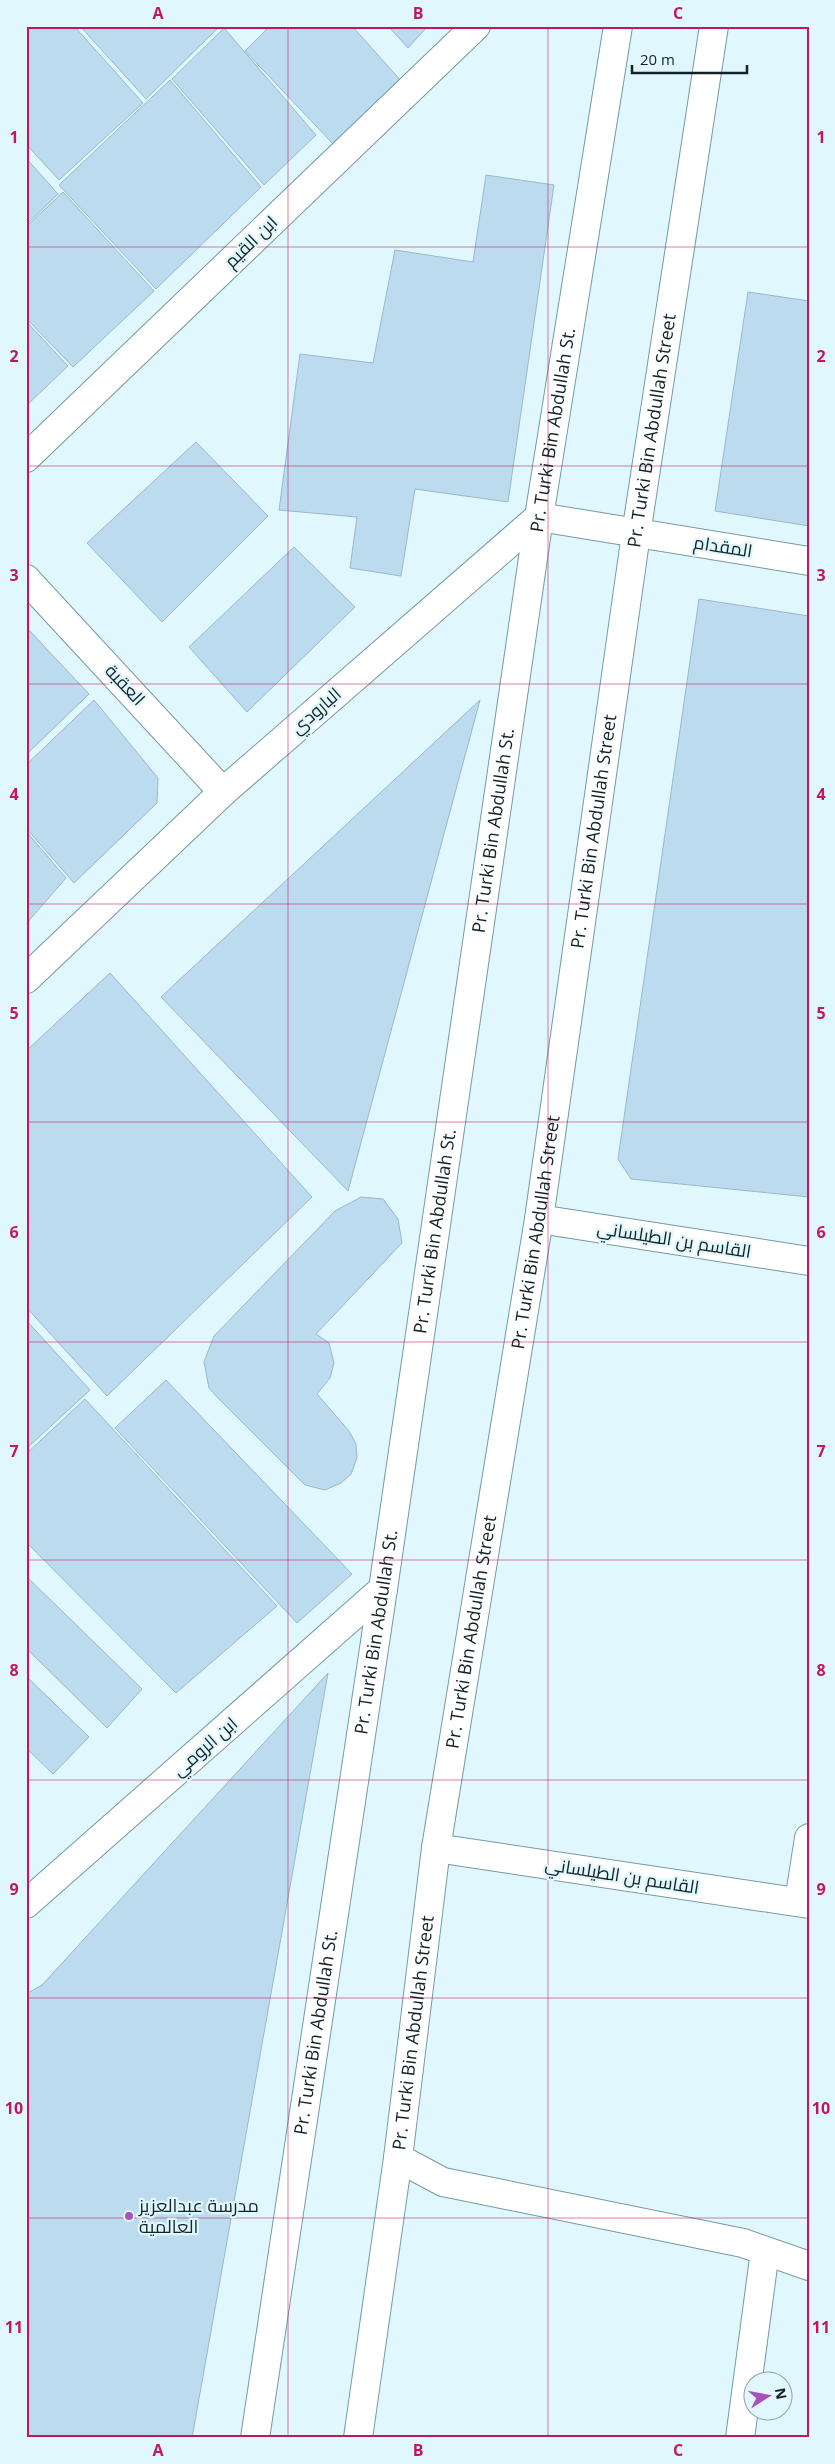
<svg xmlns="http://www.w3.org/2000/svg" width="835" height="2464" viewBox="0 0 835 2464" font-family="'Open Sans',Cairo,sans-serif">
<style>
.building{fill:#bcdbef;stroke:#9ab8ca}
.lines{fill:none;stroke-linecap:round;stroke-linejoin:round}
.minor-casing{stroke:#759aa2;stroke-width:30}
.minor{stroke:#fff;stroke-width:28}
.grid{fill:none;stroke:#c2185b;stroke-width:1;stroke-opacity:0.55}
.poi-dot{fill:#a850bd;stroke:#e0f8fd;stroke-width:2}
.labels{text-anchor:middle;stroke-width:4.5;stroke-linejoin:round;paint-order:stroke}
.street-label{font-size:18px;fill:#132226;stroke:#e0f8fd}
.poi-label{font-size:18px;fill:#132226;stroke:#e0f8fd;text-anchor:start}
.neatline{fill:none;stroke:#c2185b;stroke-width:2}
.grid-label{font-size:16px;text-anchor:middle;font-weight:bold;fill:#c2185b}
</style>
<rect width="100%" height="100%" fill="#e0f8fd"/>
<g class="building">
<polygon points="26,26 74,26 143,103 59,180 26,144"/>
<polygon points="80,26 220,26 146,99"/>
<polygon points="270,26 352,26 403,83 334,145 245,51"/>
<polygon points="388,26 428,26 408,48"/>
<polygon points="224,28 316,135 264,185 172,79"/>
<polygon points="170,80 261,187 156,289 59,185"/>
<polygon points="26,158 58,194 26,225"/>
<polygon points="486,175 554,185 508,502 415,489 401,576 350,568 357,517 279,510 300,354 373,363 395,250 473,262"/>
<polygon points="63,192 154,291 73,367 26,318 26,227"/>
<polygon points="748,292 809,301 809,526 715,511"/>
<polygon points="26,321 68,366 26,406"/>
<polygon points="196,442 268,516 162,622 87,543"/>
<polygon points="294,547 355,607 247,712 189,647"/>
<polygon points="699,599 809,616 809,1197 631,1179 618,1159"/>
<polygon points="26,627 89,694 26,755"/>
<polygon points="94,700 158,778 157,803 74,883 26,828 26,765"/>
<polygon points="480,700 348,1191 161,997"/>
<polygon points="26,831 66,878 26,924"/>
<polygon points="110,973 312,1197 107,1396 26,1307 26,1051"/>
<polygon points="361,1197 383,1199 398,1219 402,1243 316,1334 329,1343 334,1363 330,1378 317,1394 349,1431 356,1444 357,1458 351,1474 341,1483 325,1490 305,1485 218,1398 209,1388 204,1362 214,1336 335,1211"/>
<polygon points="26,1320 90,1390 26,1449"/>
<polygon points="166,1380 352,1574 297,1623 115,1428"/>
<polygon points="85,1399 277,1606 176,1693 26,1542 26,1454"/>
<polygon points="26,1576 142,1689 107,1728 26,1648"/>
<polygon points="328,1673 192,2438 26,2438 26,1994 42,1985"/>
<polygon points="26,1676 89,1737 53,1774 26,1748"/>
</g>
<g class="lines">
<defs>
<g id="minor">
<polyline points="26,458 476,26"/>
<polyline points="26,579 223,792"/>
<polyline points="26,979 223,792 539,517 809,561"/>
<polyline points="539,1219 809,1261"/>
<polyline points="436,1848 809,1904"/>
<polyline points="799,1902 809,1838"/>
<polyline points="26,1904 383,1589"/>
<polyline points="398,2158 443,2182 743,2243 809,2266"/>
<path id="s1" d="M255 2438 383 1589 539 517 618 26"/>
<path id="s2" d="M358 2438 398 2158 436 1848 539 1219 636 534 714 26"/>
<polyline points="740,2438 765,2251"/>
</g>
</defs>
<use href="#minor" class="minor-casing"/>
<use href="#minor" class="minor"/>
</g>
<path class="grid" d="M288 26V2438M548 26V2438M26 247H809M26 466H809M26 684H809M26 904H809M26 1122H809M26 1342H809M26 1560H809M26 1780H809M26 1998H809M26 2218H809"/>
<circle class="poi-dot" cx="129" cy="2216" r="5"/>
<g class="labels">
<g class="street-label">
<text transform="translate(251 242) rotate(-44)" y="6">ابن القيم</text>
<text dy="6" stroke="none"><textPath href="#s1" startOffset="2030">Pr. Turki Bin Abdullah St.</textPath></text>
<text dy="6" stroke="none"><textPath href="#s2" startOffset="2029">Pr. Turki Bin Abdullah Street</textPath></text>
<text transform="translate(723 547) rotate(9)" y="6">المقدام</text>
<text transform="translate(125 685) rotate(47)" y="6">العقبة</text>
<text transform="translate(316 711) rotate(-41)" y="6">البارودي</text>
<text dy="6" stroke="none"><textPath href="#s1" startOffset="1625">Pr. Turki Bin Abdullah St.</textPath></text>
<text dy="6" stroke="none"><textPath href="#s2" startOffset="1624">Pr. Turki Bin Abdullah Street</textPath></text>
<text dy="6" stroke="none"><textPath href="#s1" startOffset="1220">Pr. Turki Bin Abdullah St.</textPath></text>
<text dy="6" stroke="none"><textPath href="#s2" startOffset="1219">Pr. Turki Bin Abdullah Street</textPath></text>
<text transform="translate(674 1240) rotate(9)" y="6">القاسم بن الطيلساني</text>
<text dy="6" stroke="none"><textPath href="#s2" startOffset="814">Pr. Turki Bin Abdullah Street</textPath></text>
<text dy="6" stroke="none"><textPath href="#s1" startOffset="815">Pr. Turki Bin Abdullah St.</textPath></text>
<text transform="translate(205 1747) rotate(-41)" y="6">ابن الرومي</text>
<text transform="translate(622 1876) rotate(9)" y="6">القاسم بن الطيلساني</text>
<text dy="6" stroke="none"><textPath href="#s1" startOffset="410">Pr. Turki Bin Abdullah St.</textPath></text>
<text dy="6" stroke="none"><textPath href="#s2" startOffset="409">Pr. Turki Bin Abdullah Street</textPath></text>
</g>
<g class="poi-label">
<text x="139" y="2212">مدرسة عبدالعزيز<tspan x="139" dy="21">العالمية</tspan></text>
</g>
</g>
<rect width="835" height="2464" fill="none" stroke="#e0f8fd" stroke-width="55"/>
<g transform="translate(768 2396) rotate(79)"><circle r="24" fill="#e0f8fd" stroke="#8ea2a7"/>
<path d="M0-4L9 19L0 12L-9 19Z" fill="#a850bd"/>
<text y="-8" font-size="14" font-weight="bold" text-anchor="middle" fill="#132226">N</text>
</g>
<path d="M632 65v8h115v-8" fill="none" stroke="#132226" stroke-width="2.5"/>
<text x="640" y="65" font-size="15" fill="#132226" stroke="#e0f8fd" stroke-width="4" paint-order="stroke">20 m</text>
<rect x="28" y="28" width="780" height="2408" class="neatline"/>
<g class="grid-label">
<text x="158" y="19">A</text>
<text x="418" y="19">B</text>
<text x="678" y="19">C</text>
<text x="14" y="143">1</text>
<text x="821" y="143">1</text>
<text x="14" y="362">2</text>
<text x="821" y="362">2</text>
<text x="14" y="581">3</text>
<text x="821" y="581">3</text>
<text x="14" y="800">4</text>
<text x="821" y="800">4</text>
<text x="14" y="1019">5</text>
<text x="821" y="1019">5</text>
<text x="14" y="1238">6</text>
<text x="821" y="1238">6</text>
<text x="14" y="1457">7</text>
<text x="821" y="1457">7</text>
<text x="14" y="1676">8</text>
<text x="821" y="1676">8</text>
<text x="14" y="1895">9</text>
<text x="821" y="1895">9</text>
<text x="14" y="2114">10</text>
<text x="821" y="2114">10</text>
<text x="14" y="2333">11</text>
<text x="821" y="2333">11</text>
<text x="158" y="2456">A</text>
<text x="418" y="2456">B</text>
<text x="678" y="2456">C</text>
</g>
</svg>
